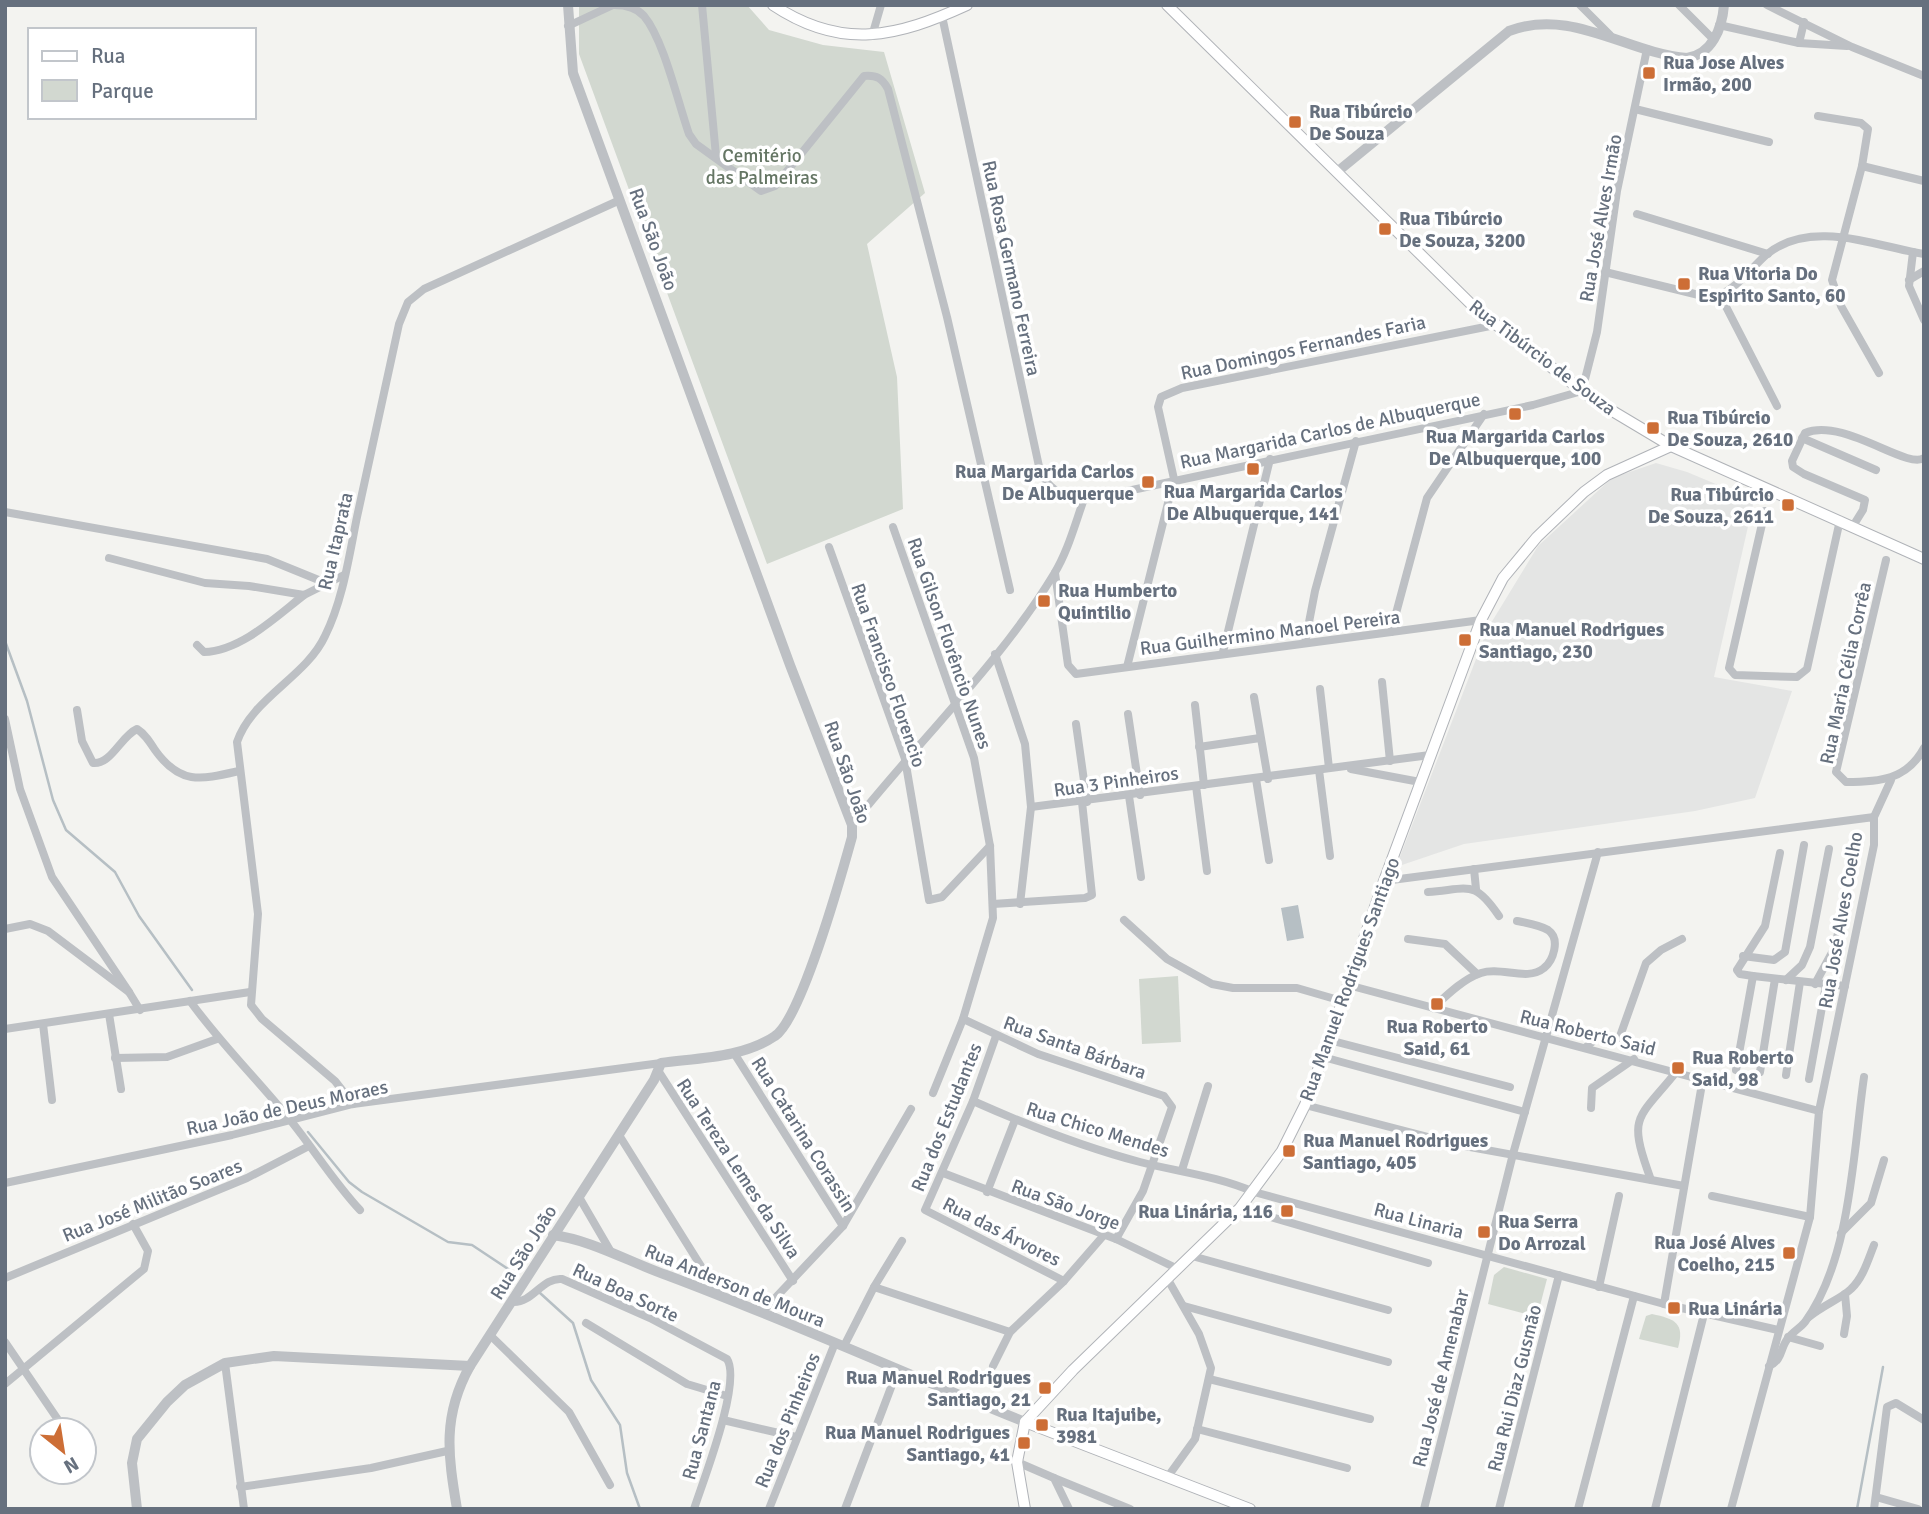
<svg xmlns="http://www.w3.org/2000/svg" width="1929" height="1514" viewBox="0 0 1929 1514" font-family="Signika,sans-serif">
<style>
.built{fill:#e4e5e4}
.green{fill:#d2d8d0}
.water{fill:#b6bfc4}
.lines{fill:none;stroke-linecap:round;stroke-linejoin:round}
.stream{stroke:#b6bfc4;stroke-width:2.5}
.secondary-casing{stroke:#b0b3b8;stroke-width:12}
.minor{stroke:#bdc0c4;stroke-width:8}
.tertiary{stroke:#bdc0c4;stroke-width:10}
.secondary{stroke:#fff;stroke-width:10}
.poi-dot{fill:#cd6e36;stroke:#fff;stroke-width:2.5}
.labels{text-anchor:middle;stroke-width:7;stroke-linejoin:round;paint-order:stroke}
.poi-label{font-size:19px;font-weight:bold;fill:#66707e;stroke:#fff;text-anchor:start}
.park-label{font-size:19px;fill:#657664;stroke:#fff}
.street-label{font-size:19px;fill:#66707e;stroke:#fff}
</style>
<rect width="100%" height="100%" fill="#f3f3f0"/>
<polygon class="built" points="1656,463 1687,472 1754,500 1714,677 1792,691 1755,798 1695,811 1464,844 1396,867 1488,628 1538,546 1612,478"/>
<g class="green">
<polygon points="579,5 747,5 769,30 823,45 884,52 925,193 867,244 897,377 903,509 767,564 579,54"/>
<polygon points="1178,976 1181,1042 1142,1044 1139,979"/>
<polygon points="1504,1267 1547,1279 1537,1317 1488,1304 1494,1275"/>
<path d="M1652 1314C1675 1319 1685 1323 1678 1348L1639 1339 1646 1316Z"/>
</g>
<polygon class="water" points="1298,905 1304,938 1287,941 1281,908"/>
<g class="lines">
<g class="stream">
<polyline points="5,641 27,701 53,800 66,830 115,872 139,916 192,990"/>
<polyline points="308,1132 349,1182 362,1192 448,1242 472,1245 514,1273"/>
<polyline points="540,1293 573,1323 591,1380 620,1425 627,1473 640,1509"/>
<polyline points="1857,1509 1883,1367"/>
</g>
<defs>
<g id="secondary">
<path d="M773 5C842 51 897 37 967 5"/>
<polyline points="1167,5 1477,310 1594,400 1671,446 1924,559"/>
<polyline points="1025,1422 1250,1509"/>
<polyline points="1025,1509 1017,1462 1025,1422 1073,1370 1240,1208 1282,1151 1305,1105 1329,1040 1384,881 1481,620 1503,578 1537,537 1584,492 1607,475 1671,446"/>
</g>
</defs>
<use href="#secondary" class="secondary-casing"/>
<g class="minor">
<path d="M614 5C625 5 636 7 644 16 664 40 678 103 689 134L696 144 761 191 775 186 864 76C877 75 882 78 888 89L947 317 1010 590"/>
<polyline points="702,5 716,156"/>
<polyline points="1580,5 1610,35"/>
<polyline points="1679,5 1714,40"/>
<polyline points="1767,5 1852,47 1924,76"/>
<path d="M942 16 1040 471C1053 497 1072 501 1099 497L1533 405 1582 391 1597 332 1617 191 1647 49"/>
<polyline points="1719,25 1799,43 1847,46"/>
<polyline points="568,26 613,5"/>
<polyline points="872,36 881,5"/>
<polyline points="1799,43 1804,22"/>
<polyline points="1635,109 1769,142"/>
<polyline points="1818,116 1861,123 1868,129 1862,166 1832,280 1841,306 1879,373"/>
<polyline points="1862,166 1924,181"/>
<polyline points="1637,214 1768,254"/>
<polyline points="1913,252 1909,286 1924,320"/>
<path d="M1605 272 1711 298C1734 293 1750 269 1766 255 1810 218 1875 246 1924 254"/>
<polyline points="1909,280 1924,271"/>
<polyline points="1720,295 1777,406"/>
<polyline points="1802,438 1876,470"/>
<polyline points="1765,511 1729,668 1735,675 1797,677 1807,669 1840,520"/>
<polyline points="5,512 267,559 326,583"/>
<path d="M1853 526 1863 510 1865 500 1804 474 1793 467 1792 461 1805 433C1843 417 1907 470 1924 458"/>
<polyline points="893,527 974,758 990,846 993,918 963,1019 933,1093"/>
<polyline points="829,547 905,759 929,900 942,897 990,846"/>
<polyline points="109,558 205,583 249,586 304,595 344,575"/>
<path d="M1886 560 1836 772 1846 782C1879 782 1907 780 1924 748"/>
<polyline points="1055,573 1068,665 1076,674 1481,620"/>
<polyline points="1391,632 1427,498 1484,414"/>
<polyline points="1305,643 1315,591 1356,441"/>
<path d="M197 645 204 652C241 651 277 616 304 595"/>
<polyline points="1223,652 1270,459"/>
<polyline points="995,654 1025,744 1031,807 1430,755"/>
<polyline points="1127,667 1174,479 1158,407 1161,397 1182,388 1495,325"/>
<polyline points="1382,682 1390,761"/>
<polyline points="1320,689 1329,768"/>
<polyline points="1254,697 1268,779"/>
<polyline points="1195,705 1204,785"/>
<path d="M77 710 82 741 93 763C111 765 121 736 137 729 145 734 150 742 155 750 180 785 200 780 239 771"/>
<polyline points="1128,714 1140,795"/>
<polyline points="5,719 20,789 52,877 129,992"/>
<polyline points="1076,724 1087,802"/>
<polyline points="1199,747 1260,738"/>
<polyline points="1351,769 1420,782"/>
<polyline points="1319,770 1330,856"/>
<polyline points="1256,779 1269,860"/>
<polyline points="1196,786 1207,871"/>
<polyline points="1129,796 1141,877"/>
<polyline points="1874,817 1891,780"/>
<path d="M852 825C916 744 1001 662 1054 574 1068 551 1075 524 1084 499"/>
<polyline points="1780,853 1765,926 1737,970 1740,974 1753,976 1845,986"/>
<polyline points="1474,869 1476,889"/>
<polyline points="1384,881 1874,817 1874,845 1819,1111 1810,1217 1731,1509"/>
<path d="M1428 892C1469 889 1474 879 1499 916"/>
<polyline points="993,904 1085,898 1092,895 1082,802"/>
<polyline points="1020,904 1031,807"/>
<polyline points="1124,920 1167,959 1212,984 1233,988 1297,988 1342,1001"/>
<polyline points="5,929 30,924 48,931 129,992 140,1010"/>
<polyline points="1408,939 1445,944 1477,974"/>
<polyline points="1743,956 1774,960 1785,952 1804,845"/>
<polyline points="1786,980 1802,965 1810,947 1829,849"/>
<polyline points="1815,984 1835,947 1856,848"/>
<polyline points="1348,985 1819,1111"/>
<path d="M190 1001C221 1044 258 1080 291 1121 315 1151 334 1182 360 1210"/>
<path d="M1433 1008C1447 995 1463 979 1481 973 1501 966 1527 982 1544 968 1553 961 1561 939 1548 930 1540 925 1527 923 1517 921"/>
<polyline points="109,1014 121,1089"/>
<polyline points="963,1019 1038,1054 1164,1096 1172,1107 1143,1191 1116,1239"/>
<polyline points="43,1024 52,1100"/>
<polyline points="5,1029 250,992"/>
<polyline points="996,1036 973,1101 925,1210 1064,1281"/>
<polyline points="1329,1040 1510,1087"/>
<polyline points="1586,1047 1596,1039 1619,1039 1646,963 1661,950 1682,939"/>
<polyline points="734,1053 843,1226"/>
<polyline points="1323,1057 1525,1112"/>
<polyline points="115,1058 167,1057 217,1039"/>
<polyline points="1736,1070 1753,976"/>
<polyline points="659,1072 793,1281"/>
<polyline points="1760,1072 1775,979"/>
<polyline points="1786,1075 1800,982"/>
<polyline points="1809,1079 1826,985"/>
<path d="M973 1101C1027 1125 1083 1147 1140 1162 1179 1172 1217 1176 1254 1192L1664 1304 1778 1330"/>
<path d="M353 1104 335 1081 262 1019 251 1005 258 914 237 742C252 698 306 677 325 636 343 600 349 556 357 517 371 453 385 388 399 324L408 302 424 289 620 200"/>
<polyline points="1305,1105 1459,1145 1684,1186"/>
<polyline points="1591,1108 1592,1088 1634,1059"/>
<polyline points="619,1135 719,1295"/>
<polyline points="1182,1170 1208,1086"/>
<polyline points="943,1173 1116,1239 1176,1268"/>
<path d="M1651 1180C1627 1114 1637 1121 1677 1071"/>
<polyline points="5,1183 232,1135 353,1104 661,1063"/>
<polyline points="987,1192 1015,1120"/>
<polyline points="1712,1196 1810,1217"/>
<polyline points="579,1197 611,1252"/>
<polyline points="1240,1208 1428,1263"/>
<polyline points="1841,1233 1871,1203 1884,1160"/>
<polyline points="1192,1256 1388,1310"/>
<polyline points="5,1278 247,1178 309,1146"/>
<polyline points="1167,1278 1199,1334 1211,1368 1195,1439 1169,1475"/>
<polyline points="874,1287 1010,1332"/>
<polyline points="1599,1287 1619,1196"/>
<path d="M513 1302C533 1303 542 1277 562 1279L650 1318 727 1359C742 1382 703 1481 694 1509"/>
<polyline points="1664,1304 1703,1078"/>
<polyline points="1184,1306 1388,1362"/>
<polyline points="762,1312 843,1226 911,1109"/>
<path d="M1809 1317C1822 1306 1842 1298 1851 1289 1863 1278 1868 1260 1874 1245"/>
<polyline points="586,1323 687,1384 727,1396"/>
<polyline points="1844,1334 1847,1316 1845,1294"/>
<polyline points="491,1336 569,1412 610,1485"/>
<polyline points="1788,1337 1820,1346"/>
<polyline points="5,1342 65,1430"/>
<polyline points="844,1346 874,1287 902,1241"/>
<polyline points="225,1363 244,1509"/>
<polyline points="993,1366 1010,1332 1064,1281 1104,1235"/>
<path d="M1769 1366C1784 1359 1779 1348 1789 1337 1794 1331 1800 1328 1805 1322 1851 1259 1853 1152 1864 1077"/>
<polyline points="1209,1379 1370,1419"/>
<polyline points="5,1384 144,1269 148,1251 133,1224"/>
<polyline points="723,1420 796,1437"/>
<polyline points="1197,1429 1347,1468"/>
<polyline points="1017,1462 1054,1478 1069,1509"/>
<polyline points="1054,1478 1130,1509"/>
<polyline points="240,1487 371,1468 447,1451"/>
<polyline points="1876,1497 1918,1509"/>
<polyline points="769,1509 835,1343"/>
<polyline points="845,1509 898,1369"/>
<polyline points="1424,1509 1513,1154 1598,852"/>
<polyline points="1499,1509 1559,1275"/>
<polyline points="1578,1509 1634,1296"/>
<polyline points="1655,1509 1704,1314"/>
<polyline points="1874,1509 1887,1407 1896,1403 1924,1420"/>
</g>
<g class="tertiary">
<path d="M1337 172 1509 31C1571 7 1627 53 1687 58 1712 54 1722 29 1724 5"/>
<path d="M553 1235C592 1240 631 1263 669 1276 789 1321 906 1374 1025 1422"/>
<polyline points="137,1509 132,1463 137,1439 167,1402 185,1385 225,1363 274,1356 470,1366"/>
<path d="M457 1509C448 1455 442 1416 470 1366L654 1080 661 1063C697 1058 743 1058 775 1036 801 1019 842 873 852 837V825L790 665 573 73 568 5"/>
</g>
<use href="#secondary" class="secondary"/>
</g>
<g class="poi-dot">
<rect x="1642" y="66" width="14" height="14" rx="3.5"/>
<rect x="1288" y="115" width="14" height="14" rx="3.5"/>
<rect x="1378" y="222" width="14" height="14" rx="3.5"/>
<rect x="1677" y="277" width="14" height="14" rx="3.5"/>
<rect x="1508" y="407" width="14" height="14" rx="3.5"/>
<rect x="1646" y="421" width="14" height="14" rx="3.5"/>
<rect x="1246" y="462" width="14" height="14" rx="3.5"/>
<rect x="1141" y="475" width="14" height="14" rx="3.5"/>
<rect x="1781" y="498" width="14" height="14" rx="3.5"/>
<rect x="1037" y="594" width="14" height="14" rx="3.5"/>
<rect x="1458" y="633" width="14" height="14" rx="3.5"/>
<rect x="1430" y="997" width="14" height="14" rx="3.5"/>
<rect x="1671" y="1061" width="14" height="14" rx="3.5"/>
<rect x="1282" y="1144" width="14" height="14" rx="3.5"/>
<rect x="1280" y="1204" width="14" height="14" rx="3.5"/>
<rect x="1477" y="1225" width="14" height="14" rx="3.5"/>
<rect x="1782" y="1246" width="14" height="14" rx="3.5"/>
<rect x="1667" y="1301" width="14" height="14" rx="3.5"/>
<rect x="1038" y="1381" width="14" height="14" rx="3.5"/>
<rect x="1035" y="1418" width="14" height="14" rx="3.5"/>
<rect x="1017" y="1436" width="14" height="14" rx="3.5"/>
</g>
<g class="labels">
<g class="poi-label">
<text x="1663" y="69">Rua Jose Alves<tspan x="1663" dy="22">Irmão, 200</tspan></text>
<text x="1309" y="118">Rua Tibúrcio<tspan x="1309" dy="22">De Souza</tspan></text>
<text x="1399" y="225">Rua Tibúrcio<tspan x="1399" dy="22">De Souza, 3200</tspan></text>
<text x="1698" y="280">Rua Vitoria Do<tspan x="1698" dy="22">Espirito Santo, 60</tspan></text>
<text x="1667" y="424">Rua Tibúrcio<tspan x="1667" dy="22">De Souza, 2610</tspan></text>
<text x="1515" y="443" text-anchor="middle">Rua Margarida Carlos<tspan x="1515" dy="22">De Albuquerque, 100</tspan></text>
<text x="1134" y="478" text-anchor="end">Rua Margarida Carlos<tspan x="1134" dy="22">De Albuquerque</tspan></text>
<text x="1253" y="498" text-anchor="middle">Rua Margarida Carlos<tspan x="1253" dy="22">De Albuquerque, 141</tspan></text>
<text x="1774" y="501" text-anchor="end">Rua Tibúrcio<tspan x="1774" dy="22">De Souza, 2611</tspan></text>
<text x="1058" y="597">Rua Humberto<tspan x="1058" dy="22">Quintilio</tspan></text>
<text x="1479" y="636">Rua Manuel Rodrigues<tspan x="1479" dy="22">Santiago, 230</tspan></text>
<text x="1437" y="1033" text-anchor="middle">Rua Roberto<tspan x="1437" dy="22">Said, 61</tspan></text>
<text x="1692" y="1064">Rua Roberto<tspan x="1692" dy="22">Said, 98</tspan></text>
<text x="1303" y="1147">Rua Manuel Rodrigues<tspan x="1303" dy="22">Santiago, 405</tspan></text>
<text x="1273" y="1218" text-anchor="end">Rua Linária, 116</text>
<text x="1498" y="1228">Rua Serra<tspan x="1498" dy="22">Do Arrozal</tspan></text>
<text x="1775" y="1249" text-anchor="end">Rua José Alves<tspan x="1775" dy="22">Coelho, 215</tspan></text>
<text x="1688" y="1315">Rua Linária</text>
<text x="1031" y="1384" text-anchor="end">Rua Manuel Rodrigues<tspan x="1031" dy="22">Santiago, 21</tspan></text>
<text x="1056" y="1421">Rua Itajuibe,<tspan x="1056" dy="22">3981</tspan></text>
<text x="1010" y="1439" text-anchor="end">Rua Manuel Rodrigues<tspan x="1010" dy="22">Santiago, 41</tspan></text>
</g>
<g class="park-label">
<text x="762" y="162">Cemitério<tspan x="762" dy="22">das Palmeiras</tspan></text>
</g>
<g class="street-label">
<text transform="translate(1600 218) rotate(-80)" y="7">Rua José Alves Irmão</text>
<text transform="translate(654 239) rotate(70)" y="7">Rua São João</text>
<text transform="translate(1012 268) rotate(78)" y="7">Rua Rosa Germano Ferreira</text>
<text transform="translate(1303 347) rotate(-12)" y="7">Rua Domingos Fernandes Faria</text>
<text transform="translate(1543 357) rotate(37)" y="7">Rua Tibúrcio de Souza</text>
<text transform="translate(1330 430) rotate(-12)" y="7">Rua Margarida Carlos de Albuquerque</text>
<text transform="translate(335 541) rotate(-77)" y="7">Rua Itaprata</text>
<text transform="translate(1270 632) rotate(-7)" y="7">Rua Guilhermino Manoel Pereira</text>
<text transform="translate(950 643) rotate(71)" y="7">Rua Gilson Florêncio Nunes</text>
<text transform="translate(1845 673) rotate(-78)" y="7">Rua Maria Célia Corrêa</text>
<text transform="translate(889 675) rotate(71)" y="7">Rua Francisco Florencio</text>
<text transform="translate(848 772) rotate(71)" y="7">Rua São João</text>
<text transform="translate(1116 781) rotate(-8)" y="7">Rua 3 Pinheiros</text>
<text transform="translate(1840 920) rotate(-80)" y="7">Rua José Alves Coelho</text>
<text transform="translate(1349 979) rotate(-70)" y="7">Rua Manuel Rodrigues Santiago</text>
<text transform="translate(1588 1032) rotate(14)" y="7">Rua Roberto Said</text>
<text transform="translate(1075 1047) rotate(20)" y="7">Rua Santa Bárbara</text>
<text transform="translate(287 1107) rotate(-12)" y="7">Rua João de Deus Moraes</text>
<text transform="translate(946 1117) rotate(-68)" y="7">Rua dos Estudantes</text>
<text transform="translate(1098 1129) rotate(17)" y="7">Rua Chico Mendes</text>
<text transform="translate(804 1134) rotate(58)" y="7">Rua Catarina Corassin</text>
<text transform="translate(739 1168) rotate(57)" y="7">Rua Tereza Lemes da Silva</text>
<text transform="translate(152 1200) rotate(-22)" y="7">Rua José Militão Soares</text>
<text transform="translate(1066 1204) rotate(20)" y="7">Rua São Jorge</text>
<text transform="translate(1419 1220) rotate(15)" y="7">Rua Linaria</text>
<text transform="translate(1002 1231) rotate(27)" y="7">Rua das Árvores</text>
<text transform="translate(523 1252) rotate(-58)" y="7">Rua São João</text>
<text transform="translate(735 1285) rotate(22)" y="7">Rua Anderson de Moura</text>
<text transform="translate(626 1292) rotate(25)" y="7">Rua Boa Sorte</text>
<text transform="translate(1440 1378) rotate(-76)" y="7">Rua José de Amenabar</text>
<text transform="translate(1514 1388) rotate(-76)" y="7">Rua Rui Diaz Gusmão</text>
<text transform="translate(787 1420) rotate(-68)" y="7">Rua dos Pinheiros</text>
<text transform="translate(701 1430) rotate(-75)" y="7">Rua Santana</text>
</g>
</g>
<rect width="1929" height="1514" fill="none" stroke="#66707e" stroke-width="14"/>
<rect x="28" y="28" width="228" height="91" fill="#ffffff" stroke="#c2c6cb" stroke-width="2"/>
<rect x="42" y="51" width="35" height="10" fill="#ffffff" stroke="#c2c6cb" stroke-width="2"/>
<text x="91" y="63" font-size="21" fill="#66707e">Rua</text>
<rect x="42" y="80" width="35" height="21" fill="#d2d8d0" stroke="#c2c6cb" stroke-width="2"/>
<text x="91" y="98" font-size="21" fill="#66707e">Parque</text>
<g transform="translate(63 1451) rotate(150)"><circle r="33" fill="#ffffff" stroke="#c2c6cb" stroke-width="2"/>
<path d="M0-5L12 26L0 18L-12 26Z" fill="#cd6e36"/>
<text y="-10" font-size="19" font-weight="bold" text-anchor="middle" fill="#66707e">N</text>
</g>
</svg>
